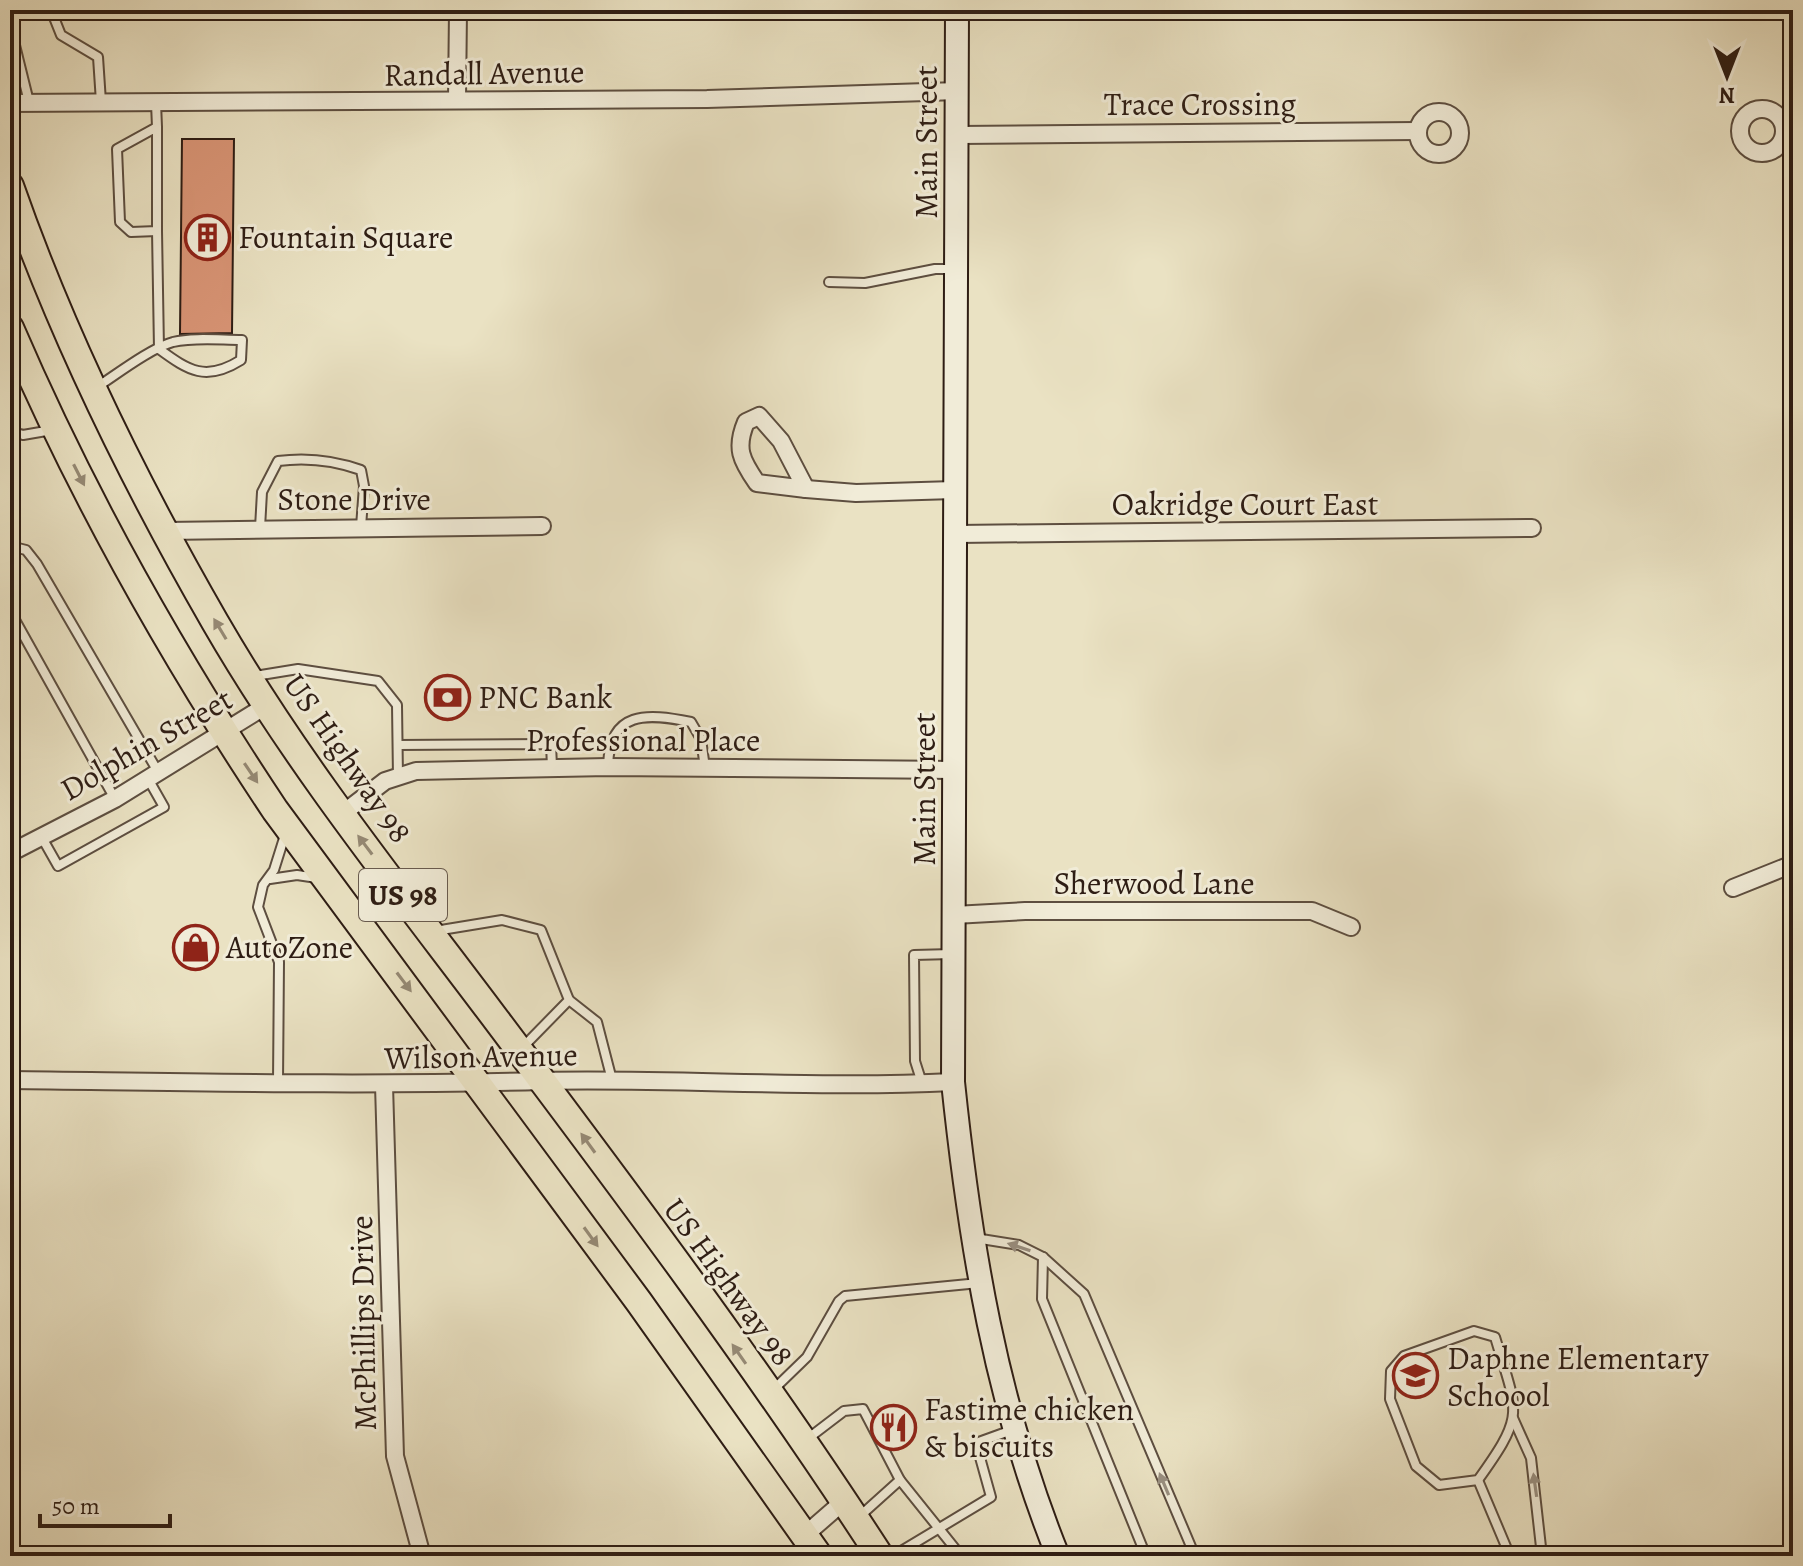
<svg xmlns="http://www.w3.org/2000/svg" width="1803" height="1566" viewBox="0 0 1803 1566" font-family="Alegreya,serif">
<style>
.building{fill:#d89475;stroke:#2e1d14;stroke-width:2}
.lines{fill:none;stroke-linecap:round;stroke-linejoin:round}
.service-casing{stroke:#5d4e40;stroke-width:12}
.minor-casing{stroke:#5d4e40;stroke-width:20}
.secondary-casing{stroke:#2e1d14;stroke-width:26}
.primary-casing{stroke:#2e1d14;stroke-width:30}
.service{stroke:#f1ecd8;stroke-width:8}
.minor{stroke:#f1ecd8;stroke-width:16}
.secondary{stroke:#f1ecd8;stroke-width:22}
.primary{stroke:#eae2c3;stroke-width:26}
.oneway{fill:#958974}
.oneway2{fill:#998f80}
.labels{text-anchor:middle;stroke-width:6;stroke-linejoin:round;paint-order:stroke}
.shield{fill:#f1ecd8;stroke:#685b4f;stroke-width:2}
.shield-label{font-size:30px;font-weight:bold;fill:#2e1d14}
.street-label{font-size:32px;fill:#2e1d14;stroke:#f1ecd8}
.poi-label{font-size:32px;fill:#2e1d14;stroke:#f1ecd8;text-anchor:start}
</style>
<rect width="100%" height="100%" fill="#eae2c3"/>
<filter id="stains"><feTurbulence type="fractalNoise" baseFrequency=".0025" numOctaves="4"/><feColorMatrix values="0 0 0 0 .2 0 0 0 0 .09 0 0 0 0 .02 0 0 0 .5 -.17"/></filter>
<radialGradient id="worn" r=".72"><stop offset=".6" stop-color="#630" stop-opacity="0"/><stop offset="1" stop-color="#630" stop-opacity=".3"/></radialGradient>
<polygon class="building" points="182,139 234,139 232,333 180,334"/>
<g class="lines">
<defs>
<g id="service">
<polyline points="51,10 61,35 98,57 101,102"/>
<polyline points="10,25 29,102"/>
<polyline points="156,103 157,127 117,149 120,222 131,232 157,231 157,127"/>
<polyline points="829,282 865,283 935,269 953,269"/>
<path d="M97 387C117 374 151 348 173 342 194 337 220 340 242 340L241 360C206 382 189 371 159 349L157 231"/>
<polyline points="10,431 23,435 52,430"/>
<path d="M260 528 262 492 278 461C308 457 333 460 361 470L364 486 361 527"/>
<polyline points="10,546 26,550 37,564 157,770"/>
<polyline points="10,611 115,799"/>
<polyline points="255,676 298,669 378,681 397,705 398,777"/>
<polyline points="398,745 551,744 552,767"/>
<path d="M608 767C609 710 647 713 691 722L701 739 705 768"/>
<polyline points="10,829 19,846"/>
<polyline points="41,836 58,866 164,807 147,777"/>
<polyline points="270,879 297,875 317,878"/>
<polyline points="435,931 502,920 541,930 569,1000 522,1048"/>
<polyline points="569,1000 597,1022 612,1080"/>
<polyline points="278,1083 279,962 258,907 263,885 274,870 285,835"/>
<polyline points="922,1083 915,1061 914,955 952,954"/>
<polyline points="975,1238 1019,1245 1043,1257 1084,1294 1195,1556"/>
<polyline points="1043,1257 1042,1299 1146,1556"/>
<path d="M1474 1331 1495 1337C1518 1414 1526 1413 1478 1480L1439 1485 1416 1466 1390 1399 1391 1371 1404 1356Z"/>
<polyline points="773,1390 807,1357 839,1301 845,1296 979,1283"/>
<polyline points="1513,1418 1531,1458 1542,1556"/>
<polyline points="806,1440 844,1411 863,1409 900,1480"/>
<polyline points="1478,1480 1510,1556"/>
<polyline points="860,1516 900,1480 961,1556"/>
<polyline points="893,1556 991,1497 976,1443 1012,1430"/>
</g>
<g id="minor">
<polyline points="457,100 458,10"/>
<polyline points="10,103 707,99 958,91"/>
<circle cx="1762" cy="131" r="22"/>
<circle cx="1439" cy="133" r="21"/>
<polyline points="959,135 1417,131"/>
<path d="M759 416 781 441 806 489 757 483C741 460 735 448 746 422Z"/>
<polyline points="806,489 856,493 954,490"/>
<polyline points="166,531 542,526"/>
<polyline points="957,534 1532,528"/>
<polyline points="342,814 385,781 416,771 608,767 956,770"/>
<polyline points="10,853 115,799 267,705"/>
<polyline points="1733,888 1793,864"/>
<polyline points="954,915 1025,911 1312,911 1351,927"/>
<path d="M10 1080C187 1082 365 1086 542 1081 679 1078 816 1089 953 1082"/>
<polyline points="384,1085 395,1456 422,1556"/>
<polyline points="805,1535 844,1501"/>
</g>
<path id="secondary" d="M957 10 953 1082C970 1245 996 1403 1058 1556"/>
<g id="primary">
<path d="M10 186C63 338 135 483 215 622 294 759 394 884 489 1010 623 1188 759 1369 880 1556"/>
<path d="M10 328C83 498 173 657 275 810L639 1302 819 1556"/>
</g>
</defs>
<use href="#service" class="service-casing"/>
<use href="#minor" class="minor-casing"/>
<use href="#secondary" class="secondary-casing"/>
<use href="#primary" class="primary-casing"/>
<use href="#service" class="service"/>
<use href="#minor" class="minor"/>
<use href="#secondary" class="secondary"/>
<use href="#primary" class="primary"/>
</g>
<defs><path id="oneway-solid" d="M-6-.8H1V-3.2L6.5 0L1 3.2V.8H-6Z" transform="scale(2)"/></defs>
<g class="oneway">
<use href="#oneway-solid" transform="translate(79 475) rotate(63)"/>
<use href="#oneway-solid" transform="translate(220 629) rotate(-121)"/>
<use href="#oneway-solid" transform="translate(251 773) rotate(56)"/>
<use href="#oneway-solid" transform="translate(365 845) rotate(-127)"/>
<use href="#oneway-solid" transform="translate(404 982) rotate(53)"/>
<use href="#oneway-solid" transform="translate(588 1143) rotate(-126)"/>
<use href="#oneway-solid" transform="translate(591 1237) rotate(54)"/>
<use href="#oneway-solid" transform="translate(739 1354) rotate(-125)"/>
</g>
<g class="oneway2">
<use href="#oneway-solid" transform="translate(1019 1247) rotate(-162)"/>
<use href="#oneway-solid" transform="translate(1164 1484) rotate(-113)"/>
<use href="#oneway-solid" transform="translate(1535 1485) rotate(-98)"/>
</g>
<defs>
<symbol id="building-ring" viewBox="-11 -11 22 22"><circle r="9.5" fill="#f1ecd8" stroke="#8f2418" stroke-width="1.5"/><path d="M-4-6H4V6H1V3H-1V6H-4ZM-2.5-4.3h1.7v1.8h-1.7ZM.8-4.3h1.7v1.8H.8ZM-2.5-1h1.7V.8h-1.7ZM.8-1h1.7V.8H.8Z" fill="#8f2418"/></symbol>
<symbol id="bank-ring" viewBox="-11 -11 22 22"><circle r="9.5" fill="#f1ecd8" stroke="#8f2418" stroke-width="1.5"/><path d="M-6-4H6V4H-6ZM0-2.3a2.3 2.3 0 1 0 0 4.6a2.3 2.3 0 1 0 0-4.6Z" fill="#8f2418"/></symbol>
<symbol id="shop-ring" viewBox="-11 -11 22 22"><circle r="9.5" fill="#f1ecd8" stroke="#8f2418" stroke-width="1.5"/><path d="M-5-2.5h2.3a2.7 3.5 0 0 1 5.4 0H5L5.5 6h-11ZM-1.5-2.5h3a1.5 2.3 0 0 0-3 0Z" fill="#8f2418"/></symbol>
<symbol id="school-ring" viewBox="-11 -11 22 22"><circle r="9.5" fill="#f1ecd8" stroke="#8f2418" stroke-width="1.5"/><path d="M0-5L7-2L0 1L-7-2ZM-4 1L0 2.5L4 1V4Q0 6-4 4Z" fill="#8f2418"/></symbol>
<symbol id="restaurant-ring" viewBox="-11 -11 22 22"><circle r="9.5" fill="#f1ecd8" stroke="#8f2418" stroke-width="1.5"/><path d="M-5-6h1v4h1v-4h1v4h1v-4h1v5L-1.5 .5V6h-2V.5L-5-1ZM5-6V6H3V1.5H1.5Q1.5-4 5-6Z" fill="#8f2418"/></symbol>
</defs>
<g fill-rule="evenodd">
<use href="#building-ring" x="182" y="212" width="51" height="51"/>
<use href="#bank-ring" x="422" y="672" width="51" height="51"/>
<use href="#shop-ring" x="170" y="922" width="51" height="51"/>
<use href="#school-ring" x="1390" y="1350" width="51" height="51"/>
<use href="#restaurant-ring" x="868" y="1402" width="51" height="51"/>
</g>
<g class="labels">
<rect class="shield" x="359" y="869" width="88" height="52" rx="6"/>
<g class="shield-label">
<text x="403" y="905">US 98</text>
</g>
<g class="street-label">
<text transform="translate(484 73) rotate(-1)" y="11">Randall Avenue</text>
<text x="1200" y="115">Trace Crossing</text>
<text transform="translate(926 142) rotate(-90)" y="11">Main Street</text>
<text x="354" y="510">Stone Drive</text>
<text x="1245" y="515">Oakridge Court East</text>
<text x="643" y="751">Professional Place</text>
<text transform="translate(146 744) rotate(-30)" y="11">Dolphin Street</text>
<text transform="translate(348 758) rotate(55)" y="11">US Highway 98</text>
<text transform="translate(924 789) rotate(-90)" y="11">Main Street</text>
<text x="1154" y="894">Sherwood Lane</text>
<text transform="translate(481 1056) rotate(-1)" y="11">Wilson Avenue</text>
<text transform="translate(729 1282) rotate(54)" y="11">US Highway 98</text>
<text transform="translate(363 1323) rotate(-91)" y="11">McPhillips Drive</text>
</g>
<g class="poi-label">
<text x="238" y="248">Fountain Square</text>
<text x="478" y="708">PNC Bank</text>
<text x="226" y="958">AutoZone</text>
<text x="1447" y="1369">Daphne Elementary<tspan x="1447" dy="37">Schoool</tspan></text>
<text x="924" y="1420">Fastime chicken<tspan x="924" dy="37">&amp; biscuits</tspan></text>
</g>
</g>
<rect width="1803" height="1566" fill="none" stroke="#eae2c3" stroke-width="40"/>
<rect x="12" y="12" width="1779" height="1542" fill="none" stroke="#2e1d14" stroke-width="4"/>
<rect x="20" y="20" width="1763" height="1526" fill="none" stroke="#2e1d14" stroke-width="2"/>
<g transform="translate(1727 76) rotate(180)" stroke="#f1ecd8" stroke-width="6" paint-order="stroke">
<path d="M0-6L14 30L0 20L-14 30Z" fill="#2e1d14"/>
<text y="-12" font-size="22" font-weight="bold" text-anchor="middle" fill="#2e1d14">N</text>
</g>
<path d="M40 1514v12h130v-12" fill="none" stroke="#2e1d14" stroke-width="4"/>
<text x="52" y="1514" font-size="24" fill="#2e1d14" stroke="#f1ecd8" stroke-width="6" paint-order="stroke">50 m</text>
<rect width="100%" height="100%" filter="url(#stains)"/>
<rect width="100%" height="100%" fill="url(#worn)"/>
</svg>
